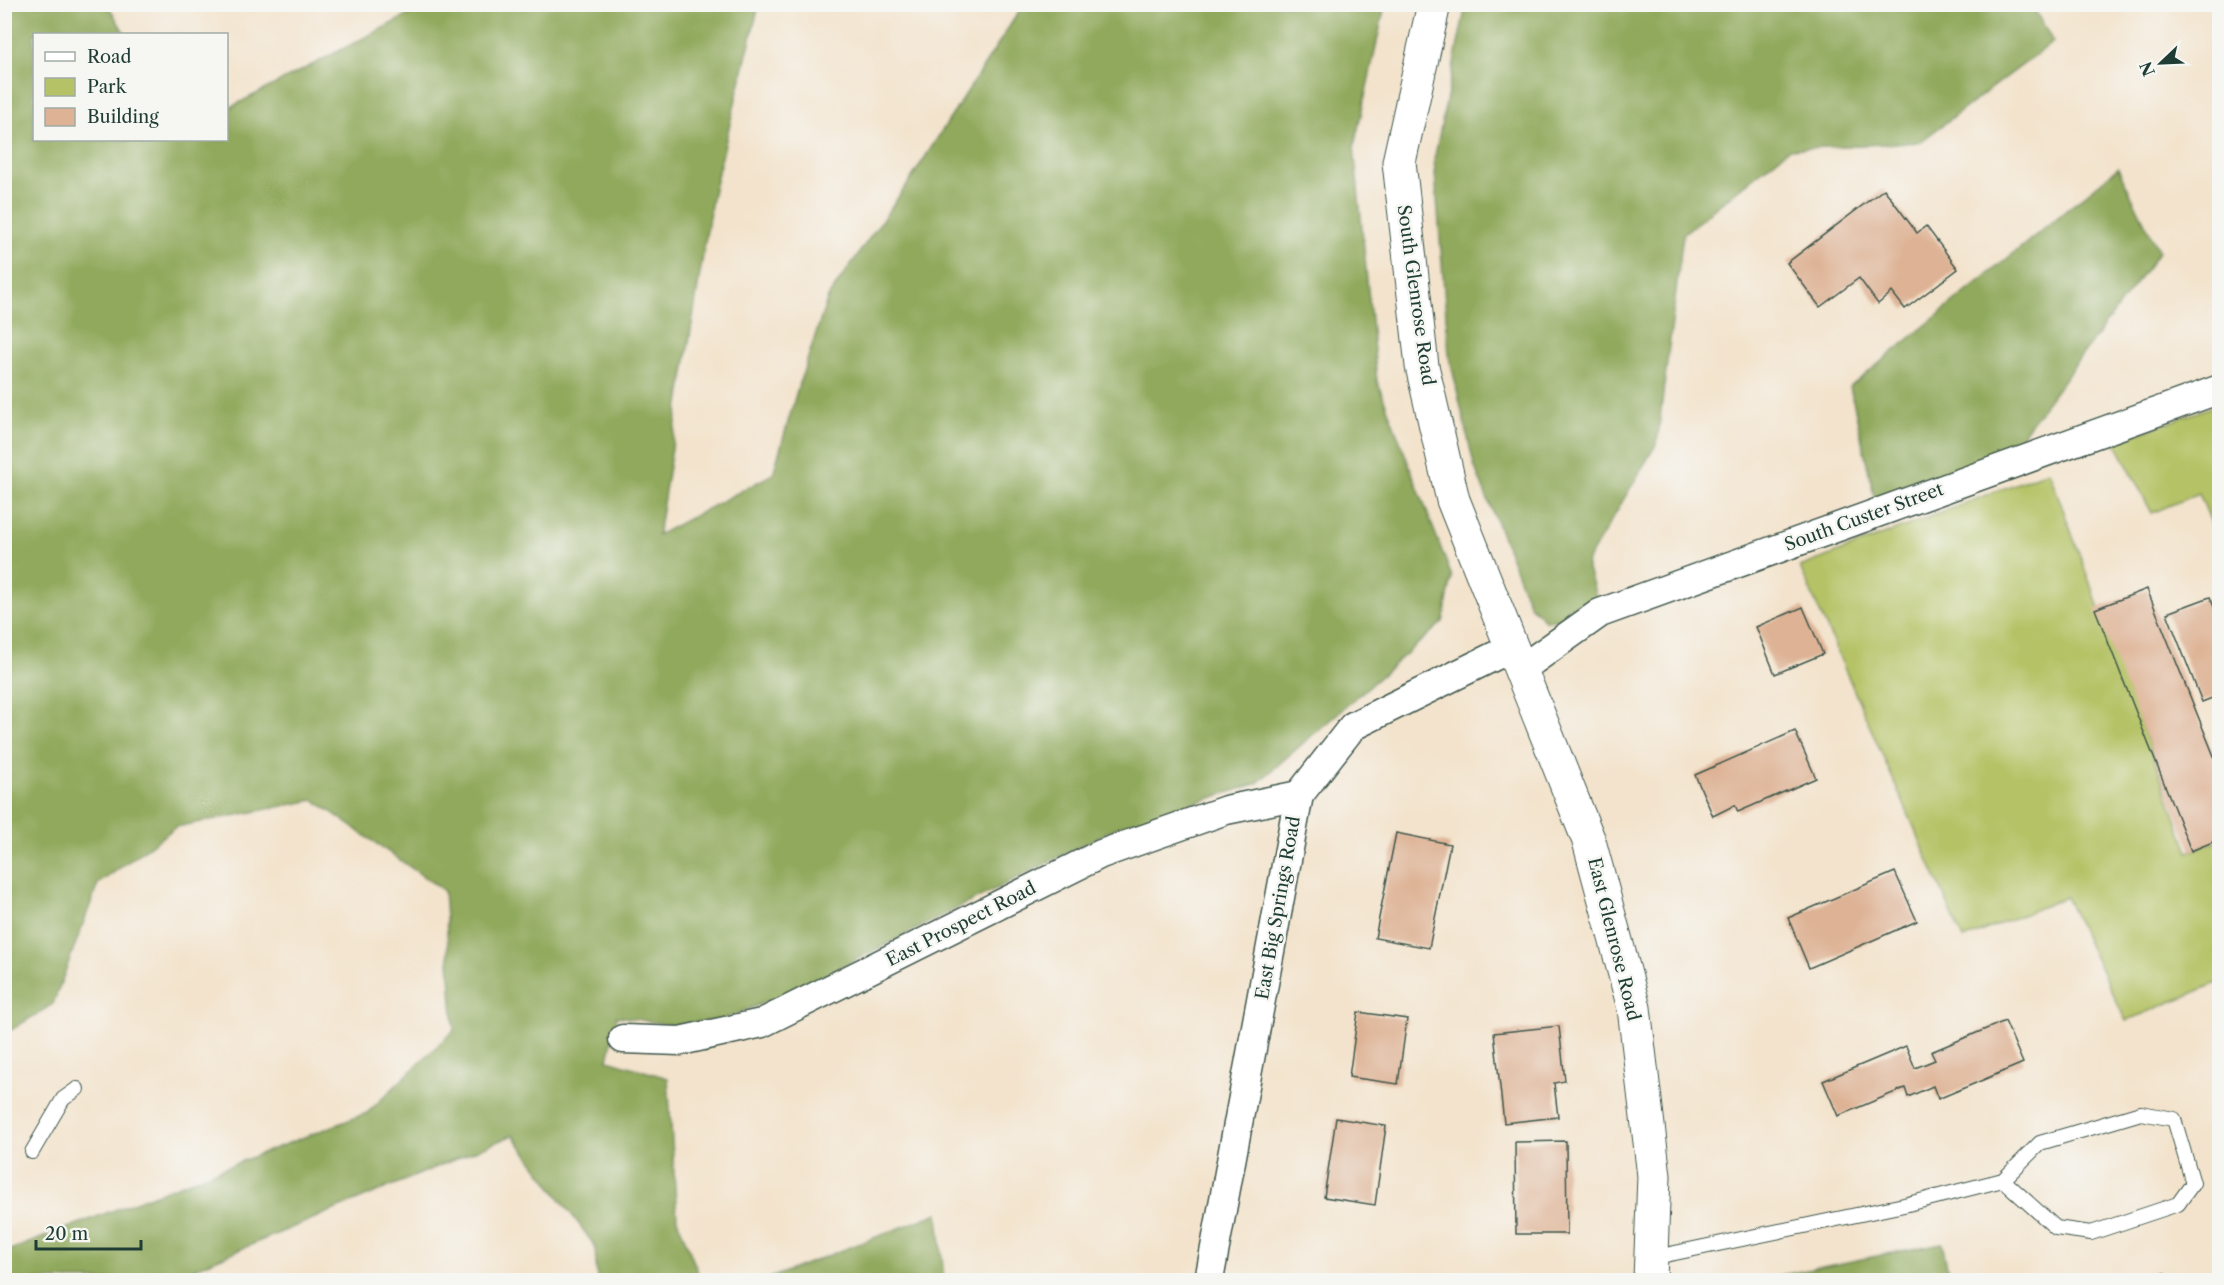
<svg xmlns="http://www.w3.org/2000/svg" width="2224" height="1285" viewBox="0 0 2224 1285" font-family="'Libre Caslon Text',serif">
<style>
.green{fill:#b5c366;stroke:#6a804d;stroke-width:1.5}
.forest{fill:#90a95b;stroke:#587348;stroke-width:1.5}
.building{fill:#deb395}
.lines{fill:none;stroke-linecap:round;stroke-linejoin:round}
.lane-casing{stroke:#3f564b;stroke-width:16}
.street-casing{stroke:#3f564b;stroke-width:31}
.secondary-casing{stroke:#3f564b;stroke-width:35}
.lane{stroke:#fff;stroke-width:14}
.street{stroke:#fff;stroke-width:28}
.secondary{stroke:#fff;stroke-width:33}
.labels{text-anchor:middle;stroke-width:5;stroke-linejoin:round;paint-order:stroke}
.street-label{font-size:18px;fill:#1f3d34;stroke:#f6f6f2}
</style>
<rect width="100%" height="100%" fill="#f6f6f2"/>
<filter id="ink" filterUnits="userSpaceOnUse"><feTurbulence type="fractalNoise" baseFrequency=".0167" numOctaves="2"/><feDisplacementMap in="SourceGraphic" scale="12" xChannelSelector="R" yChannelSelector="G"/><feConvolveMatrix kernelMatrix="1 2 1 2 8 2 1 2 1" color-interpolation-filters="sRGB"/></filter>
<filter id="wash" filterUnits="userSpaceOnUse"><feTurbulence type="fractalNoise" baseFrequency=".008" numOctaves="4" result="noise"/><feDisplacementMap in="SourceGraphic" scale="24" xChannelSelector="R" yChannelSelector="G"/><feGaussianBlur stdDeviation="1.35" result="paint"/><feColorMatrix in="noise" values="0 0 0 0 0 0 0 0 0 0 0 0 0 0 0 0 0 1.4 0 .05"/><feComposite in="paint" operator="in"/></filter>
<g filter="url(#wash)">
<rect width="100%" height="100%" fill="#f3e3cc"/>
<g class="green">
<polygon points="2219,404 2219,542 2199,493 2152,513 2115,442"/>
<polygon points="2049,471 2188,852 2219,841 2219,982 2126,1021 2066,897 1963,939 1800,567"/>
</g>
<g class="forest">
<polygon points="5,5 108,5 125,34 34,34 34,140 226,140 227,109 410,14 413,5 759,5 713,193 658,535 773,474 796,394 828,297 911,179 1023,5 1385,5 1354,147 1377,381 1452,577 1443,622 1256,784 1120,826 798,989 721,1020 671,1025 617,1016 608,1060 668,1078 677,1219 701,1280 597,1280 595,1246 513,1135 167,1280 5,1280 5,1252 367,1113 454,1030 444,891 314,800 176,827 98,884 53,1004 5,1034"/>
<polygon points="1466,5 2032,5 2053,42 1920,142 1789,149 1683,234 1657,443 1586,563 1598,602 1566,619 1546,621 1530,606 1474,465 1449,355 1434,160"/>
<polygon points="2118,168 2159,252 2012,449 1875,500 1850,387"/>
<polygon points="938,1213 944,1280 765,1280"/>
<polygon points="1942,1243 1950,1280 1757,1280"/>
</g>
<g id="blocks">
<g class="building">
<polygon points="1884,189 1917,233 1926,226 1958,269 1905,309 1892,292 1878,304 1859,278 1820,307 1787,263"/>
<polygon points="2147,589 2220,771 2220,839 2191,851 2095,609"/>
<polygon points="2210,597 2220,622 2220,695 2202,702 2167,613"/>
<polygon points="1803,607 1823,654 1775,674 1756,627"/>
<polygon points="1795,731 1816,778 1738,812 1735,805 1713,816 1695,775"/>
<polygon points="1396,833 1450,844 1429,948 1375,938"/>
<polygon points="1895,872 1917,921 1809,968 1788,918"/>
<polygon points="1358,1012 1407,1019 1398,1084 1349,1077"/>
<polygon points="2005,1021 2023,1063 1938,1099 1933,1086 1908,1097 1905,1088 1838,1116 1823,1081 1906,1046 1915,1068 1935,1060 1931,1052"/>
<polygon points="1559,1026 1565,1081 1554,1083 1558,1117 1504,1123 1494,1033"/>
<polygon points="1336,1118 1386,1126 1375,1205 1324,1197"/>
<polygon points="1566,1141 1567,1234 1516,1234 1515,1142"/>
<polygon points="2165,1273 2167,1280 2140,1280"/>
</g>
</g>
</g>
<g filter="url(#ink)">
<use href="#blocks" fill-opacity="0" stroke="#3f564b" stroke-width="1.5"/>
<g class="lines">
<defs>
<g id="lane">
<polyline points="32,1152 63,1099 77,1089"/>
<polyline points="1651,1258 1904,1205 2003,1180 2040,1143 2141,1113 2174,1119 2193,1183 2178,1204 2091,1233 2056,1228 2003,1180"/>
</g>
<g id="street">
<polyline points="1521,669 1600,613 2220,389"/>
<polyline points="623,1039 680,1041 762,1023 1101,854 1226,810 1299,795"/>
<polyline points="1209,1280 1299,795 1353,726 1511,648"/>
</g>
<polyline id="secondary" points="1434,4 1399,162 1422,366 1453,500 1589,841 1634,1008 1654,1176 1650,1280"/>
</defs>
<use href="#lane" class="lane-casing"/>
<use href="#street" class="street-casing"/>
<use href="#secondary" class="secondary-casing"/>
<use href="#lane" class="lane"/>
<use href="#street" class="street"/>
<use href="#secondary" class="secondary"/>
</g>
</g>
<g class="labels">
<g class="street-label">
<text transform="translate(1416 295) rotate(82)" y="6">South Glenrose Road</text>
<text transform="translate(1864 517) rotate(-20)" y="6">South Custer Street</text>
<text transform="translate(1278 908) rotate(-80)" y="6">East Big Springs Road</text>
<text transform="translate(961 924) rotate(-27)" y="6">East Prospect Road</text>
<text transform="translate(1614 939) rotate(76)" y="6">East Glenrose Road</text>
</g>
</g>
<rect width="2224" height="1285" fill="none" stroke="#f6f6f2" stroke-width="24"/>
<rect x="33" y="33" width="195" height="108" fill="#f6f6f2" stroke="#a0aca6" stroke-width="1.5"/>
<rect x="45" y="52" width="30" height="9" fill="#ffffff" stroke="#a0aca6" stroke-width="1.5"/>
<text x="87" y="63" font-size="18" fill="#1f3d34">Road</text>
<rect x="45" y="78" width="30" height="18" fill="#b5c366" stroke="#a0aca6" stroke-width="1.5"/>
<text x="87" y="93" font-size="18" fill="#1f3d34">Park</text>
<rect x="45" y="108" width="30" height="18" fill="#deb395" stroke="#a0aca6" stroke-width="1.5"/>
<text x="87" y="123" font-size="18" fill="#1f3d34">Building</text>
<g transform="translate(2161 63) rotate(247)" stroke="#f6f6f2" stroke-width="4.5" paint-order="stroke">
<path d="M0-4.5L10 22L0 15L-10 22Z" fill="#1f3d34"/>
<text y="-9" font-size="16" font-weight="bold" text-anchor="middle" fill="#1f3d34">N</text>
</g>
<path d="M36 1240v9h105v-9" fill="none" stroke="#1f3d34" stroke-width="3"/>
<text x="45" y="1240" font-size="18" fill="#1f3d34" stroke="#f6f6f2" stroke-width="4.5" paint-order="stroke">20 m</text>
</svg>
